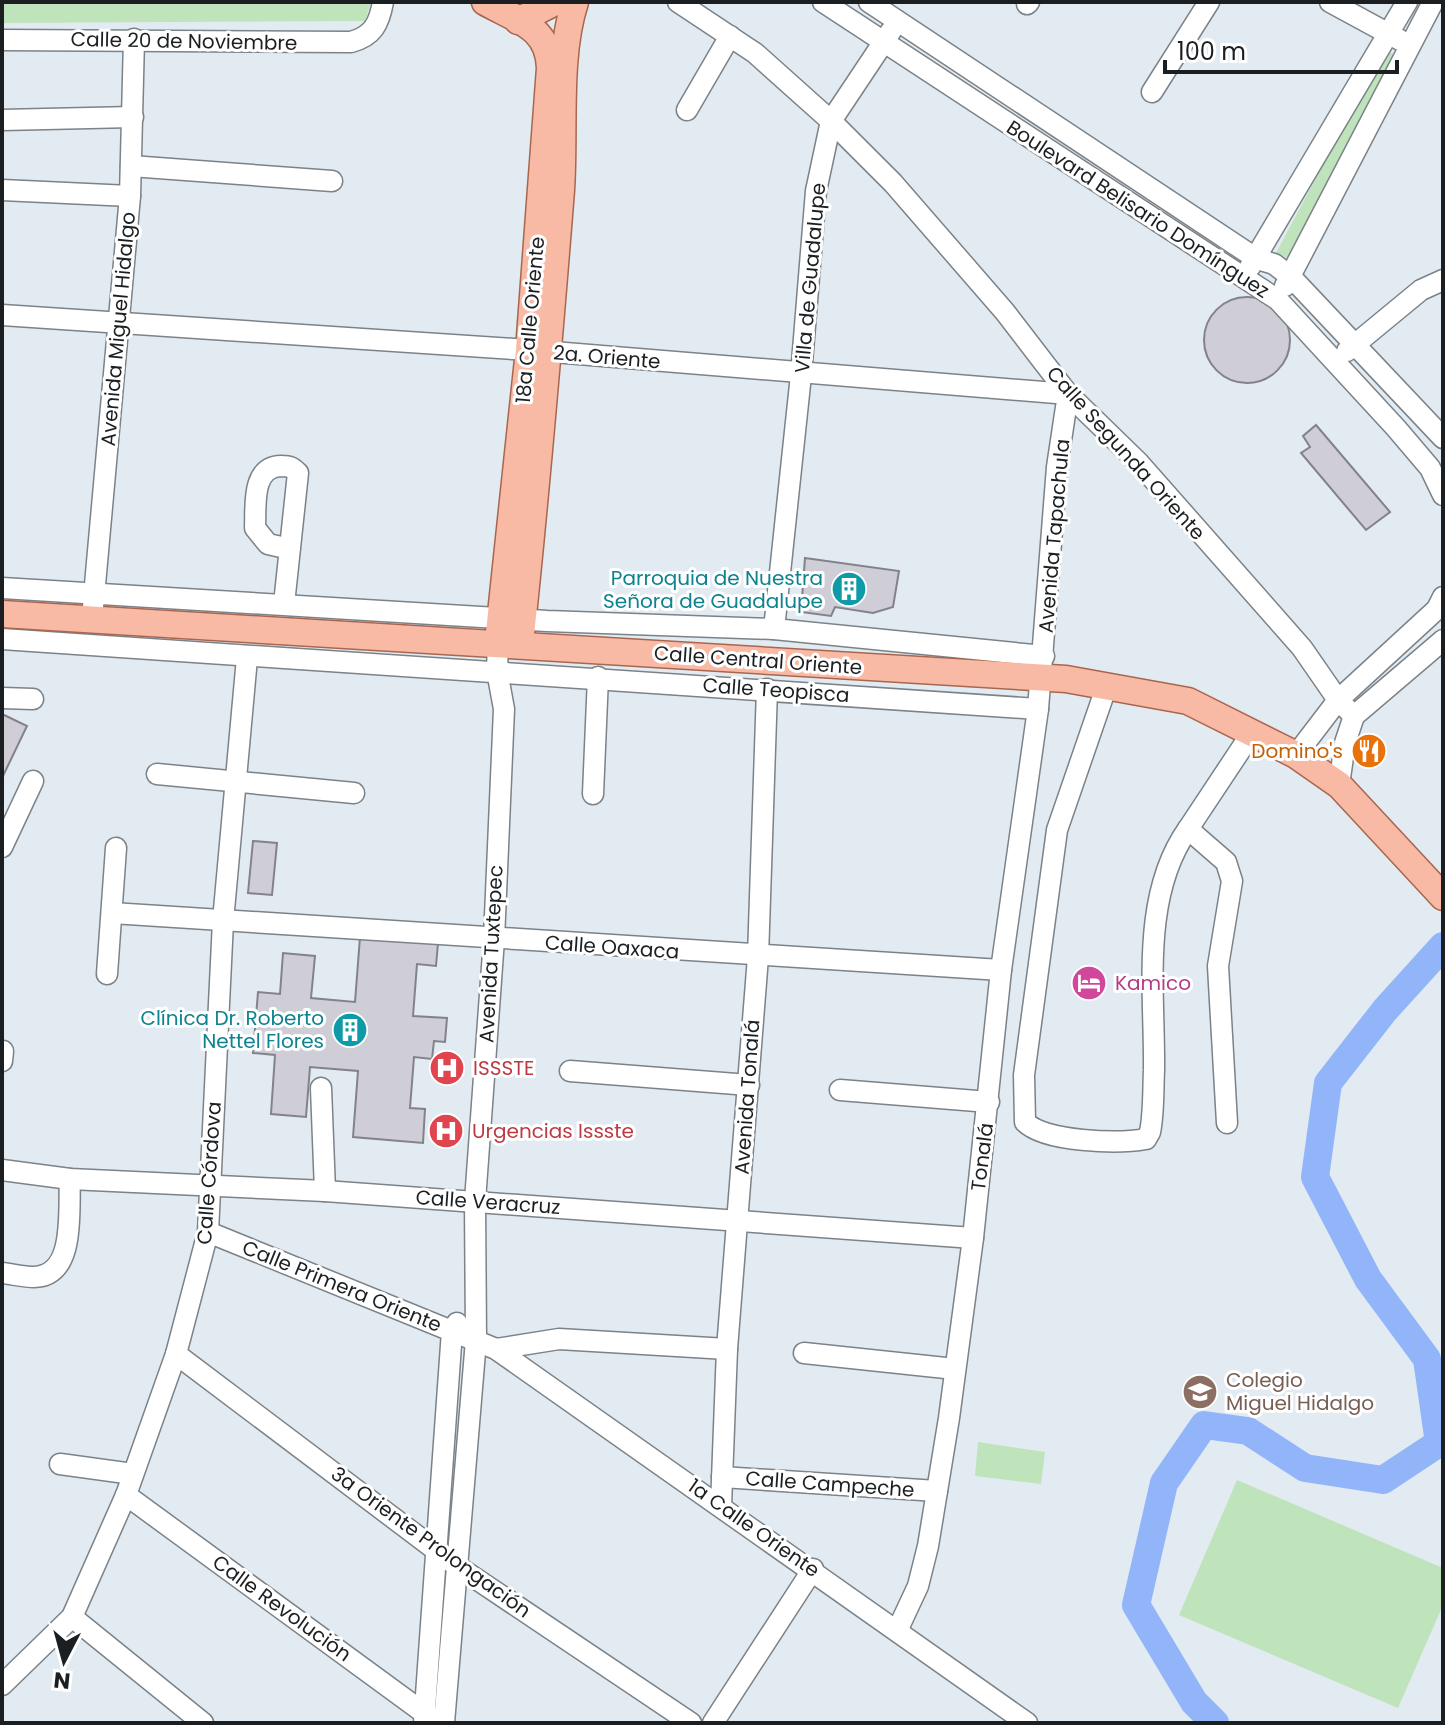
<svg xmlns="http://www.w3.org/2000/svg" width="1445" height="1725" viewBox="0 0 1445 1725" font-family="Poppins,sans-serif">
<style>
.green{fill:#bfe3bb}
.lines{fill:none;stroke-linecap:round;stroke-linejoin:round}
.river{stroke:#92b4f9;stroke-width:28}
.building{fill:#cfced7;stroke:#83828b;stroke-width:2}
.minor-casing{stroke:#7b8288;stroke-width:23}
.major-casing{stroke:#a8664f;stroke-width:29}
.minor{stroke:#fff;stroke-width:20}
.major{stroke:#f8baa4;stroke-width:26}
.labels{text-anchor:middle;stroke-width:6;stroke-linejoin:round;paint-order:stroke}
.street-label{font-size:20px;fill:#1c1f21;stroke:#fff}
.culture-label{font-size:20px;fill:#0d838f;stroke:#fff;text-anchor:end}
.food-label{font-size:20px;fill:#c56008;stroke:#fff;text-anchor:end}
.hotel-label{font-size:20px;fill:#b23c85;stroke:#fff;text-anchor:start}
.health-label{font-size:20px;fill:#be3a42;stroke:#fff;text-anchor:start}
.education-label{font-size:20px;fill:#785e54;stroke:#fff;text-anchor:start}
</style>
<rect width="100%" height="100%" fill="#e2ebf2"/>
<g class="green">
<polygon points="2,2 371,2 365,21 2,23"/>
<polygon points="1385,49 1399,58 1296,262 1276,253"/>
<polygon points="978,1442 1045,1452 1041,1484 975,1476"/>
<polygon points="1237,1480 1443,1568 1443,1605 1398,1708 1179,1615"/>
</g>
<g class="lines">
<polyline class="river" points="1215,1723 1194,1702 1136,1605 1164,1483 1204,1425 1248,1431 1305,1468 1383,1480 1439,1443 1427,1359 1368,1279 1315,1177 1328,1083 1385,1010 1443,946"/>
</g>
<g class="building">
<circle cx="1247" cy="340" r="43"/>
<polygon points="1316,425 1390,512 1366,530 1301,453 1310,447 1303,436"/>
<polygon points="805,558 899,571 893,607 873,613 835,607 831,616 801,612"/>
<polygon points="2,714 27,726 2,778"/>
<polygon points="253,841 277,843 272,895 248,893"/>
<polygon points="360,937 438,943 436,966 417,964 413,1016 447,1018 445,1042 434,1041 432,1059 414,1057 410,1108 425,1109 423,1143 353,1137 358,1071 310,1067 306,1117 271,1114 275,1055 253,1053 258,992 280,994 283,953 315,956 311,998 355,1002"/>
</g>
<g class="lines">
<defs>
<g id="minor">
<polyline points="678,2 755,53 831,121 893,183 1005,312 1068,394 1139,463 1302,648 1338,700 1354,716"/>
<polyline points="823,2 1278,300 1396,428 1430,468 1443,495"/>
<polyline points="869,2 1257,259 1274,264 1291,277 1443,438"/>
<polyline points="1330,2 1400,40"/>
<polyline points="1027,4 1029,2"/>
<path d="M2 40 351 42C373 36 379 24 383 2"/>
<polyline points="1152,92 1209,2"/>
<polyline points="687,110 730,36"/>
<polyline points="2,120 133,117"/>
<polyline points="131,166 332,181"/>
<polyline points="2,190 130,196"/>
<polyline points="1250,267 1407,2"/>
<polyline points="1285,286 1433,2"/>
<polyline points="2,315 529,350 1068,394 1057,467 1038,709 1001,970 973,1238 949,1418 928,1546 918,1586 897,1631"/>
<polyline points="1347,351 1421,290 1443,280"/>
<polyline points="2,588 547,621 774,629 1044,656"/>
<path d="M284 604 298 473C292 467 290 466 281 466 251 467 256 506 255 528L268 544 290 549"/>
<polyline points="92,618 130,196 134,39"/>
<polyline points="774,629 801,375 816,191 831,121 891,31"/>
<polyline points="2,639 1038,709"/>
<path d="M1107 685 1057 830 1024 1075 1025 1122C1045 1142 1118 1144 1146 1139L1150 1132C1154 1112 1153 1091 1154 1070 1155 992 1140 897 1188 829"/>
<polyline points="2,698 33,699"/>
<polyline points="1296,755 1338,700 1437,609 1443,597"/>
<polyline points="157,774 354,793"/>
<polyline points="1339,785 1345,743 1354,716 1443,640"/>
<polyline points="593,794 598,677"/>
<polyline points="2,847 33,781"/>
<polyline points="112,913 1001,970"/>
<polyline points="107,974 116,848"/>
<polyline points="2,1061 3,1051"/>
<polyline points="570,1071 749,1085"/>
<polyline points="321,1088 325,1191"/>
<polyline points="840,1090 989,1102"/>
<polyline points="1227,1123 1218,966 1232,881 1226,862 1188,829 1253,731"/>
<polyline points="2,1170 70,1179 325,1191 973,1238"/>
<polyline points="208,1232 496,1349 1027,1723"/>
<path d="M2 1273C12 1274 24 1277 34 1277 77 1276 68 1208 70 1179"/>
<polyline points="496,1349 559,1339 727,1349"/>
<polyline points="804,1353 955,1369"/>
<polyline points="176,1354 457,1566 691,1723"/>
<polyline points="60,1464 133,1474"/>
<polyline points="722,1477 937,1491"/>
<polyline points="126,1495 431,1718"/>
<polyline points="721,1506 727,1349 758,957 767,689"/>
<polyline points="72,1617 203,1723"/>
<polyline points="2,1685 72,1617 126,1495 176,1354 208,1232 223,921 247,658"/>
<polyline points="424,1723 452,1331 457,1323"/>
<polyline points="444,1723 476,1340 475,1201 494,939 504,709 497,671 498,642"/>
<polyline points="713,1723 813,1569"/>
</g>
<g id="major">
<path d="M485 2C517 20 549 27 550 68L529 350 498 642"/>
<polyline points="518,21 555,2"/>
<polyline points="2,614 1066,679 1188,701 1296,755 1339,785 1443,897"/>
<path d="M520 644C536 493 549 342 561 190 565 131 557 57 575 2"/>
</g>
</defs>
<use href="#minor" class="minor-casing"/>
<use href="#major" class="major-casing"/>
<use href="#minor" class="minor"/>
<use href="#major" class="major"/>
</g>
<defs>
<symbol id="building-disc" viewBox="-11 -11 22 22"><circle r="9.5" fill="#0f9aa8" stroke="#fff"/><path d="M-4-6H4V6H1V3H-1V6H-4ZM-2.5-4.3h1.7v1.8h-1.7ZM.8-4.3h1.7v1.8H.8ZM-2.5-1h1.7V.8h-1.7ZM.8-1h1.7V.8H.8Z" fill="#fff"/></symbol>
<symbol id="restaurant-disc" viewBox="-11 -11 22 22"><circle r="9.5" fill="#e8710a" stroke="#fff"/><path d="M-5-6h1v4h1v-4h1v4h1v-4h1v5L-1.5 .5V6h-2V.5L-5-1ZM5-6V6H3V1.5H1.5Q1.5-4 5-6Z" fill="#fff"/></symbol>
<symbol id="hotel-disc" viewBox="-11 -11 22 22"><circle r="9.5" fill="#d1479c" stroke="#fff"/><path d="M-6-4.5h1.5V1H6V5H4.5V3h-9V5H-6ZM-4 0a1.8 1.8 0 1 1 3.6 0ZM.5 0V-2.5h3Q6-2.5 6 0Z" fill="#fff"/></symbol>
<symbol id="hospital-disc" viewBox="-11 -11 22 22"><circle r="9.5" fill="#e0444e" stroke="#fff"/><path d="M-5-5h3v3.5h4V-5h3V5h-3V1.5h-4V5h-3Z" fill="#fff"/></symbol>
<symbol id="school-disc" viewBox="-11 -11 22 22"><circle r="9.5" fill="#8d6e63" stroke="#fff"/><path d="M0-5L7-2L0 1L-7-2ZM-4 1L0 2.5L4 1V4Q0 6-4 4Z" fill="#fff"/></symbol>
</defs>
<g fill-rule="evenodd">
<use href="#building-disc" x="829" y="569" width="40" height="40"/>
<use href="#restaurant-disc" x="1349" y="731" width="40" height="40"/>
<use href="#hotel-disc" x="1069" y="963" width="40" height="40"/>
<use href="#building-disc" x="330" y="1010" width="40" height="40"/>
<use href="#hospital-disc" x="427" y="1048" width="40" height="40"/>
<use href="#hospital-disc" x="426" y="1111" width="40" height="40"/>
<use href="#school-disc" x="1180" y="1372" width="40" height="40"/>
</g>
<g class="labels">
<g class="street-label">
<text transform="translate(184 41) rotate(1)" y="7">Calle 20 de Noviembre</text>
<text transform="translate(1138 209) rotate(33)" y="7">Boulevard Belisario Domínguez</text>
<text transform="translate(810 278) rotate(-85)" y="7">Villa de Guadalupe</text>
<text transform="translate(530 320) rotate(-85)" y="7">18a Calle Oriente</text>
<text transform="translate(118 329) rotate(-85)" y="7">Avenida Miguel Hidalgo</text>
<text transform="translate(607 357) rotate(5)" y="7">2a. Oriente</text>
<text transform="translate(1126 453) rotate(48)" y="7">Calle Segunda Oriente</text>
<text transform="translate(1054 536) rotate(-85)" y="7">Avenida Tapachula</text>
<text transform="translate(758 660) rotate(4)" y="7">Calle Central Oriente</text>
<text transform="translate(776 690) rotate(4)" y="7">Calle Teopisca</text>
<text transform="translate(612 947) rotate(4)" y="7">Calle Oaxaca</text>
<text transform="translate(491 954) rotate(-87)" y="7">Avenida Tuxtepec</text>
<text transform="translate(747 1097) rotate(-86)" y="7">Avenida Tonalá</text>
<text transform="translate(982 1157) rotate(-83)" y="7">Tonalá</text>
<text transform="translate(209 1173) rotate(-86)" y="7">Calle Córdova</text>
<text transform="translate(488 1202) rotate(4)" y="7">Calle Veracruz</text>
<text transform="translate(342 1286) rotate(22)" y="7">Calle Primera Oriente</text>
<text transform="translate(830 1484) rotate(4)" y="7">Calle Campeche</text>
<text transform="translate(754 1528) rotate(35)" y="7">1a Calle Oriente</text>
<text transform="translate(431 1542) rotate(36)" y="7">3a Oriente Prolongación</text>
<text transform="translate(282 1608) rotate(36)" y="7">Calle Revolución</text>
</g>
<g class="culture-label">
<text x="823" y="585">Parroquia de Nuestra<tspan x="823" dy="23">Señora de Guadalupe</tspan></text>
<text x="324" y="1025">Clínica Dr. Roberto<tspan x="324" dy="23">Nettel Flores</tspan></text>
</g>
<g class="food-label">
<text x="1343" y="758">Domino's</text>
</g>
<g class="hotel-label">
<text x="1115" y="990">Kamico</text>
</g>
<g class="health-label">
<text x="473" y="1075">ISSSTE</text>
<text x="472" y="1138">Urgencias Issste</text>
</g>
<g class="education-label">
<text x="1226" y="1387">Colegio<tspan x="1226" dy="23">Miguel Hidalgo</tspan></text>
</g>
</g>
<rect width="1445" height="1725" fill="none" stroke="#1c1f21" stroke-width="8"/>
<g transform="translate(64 1661) rotate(186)" stroke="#ffffff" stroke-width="6" paint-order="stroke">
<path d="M0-6L14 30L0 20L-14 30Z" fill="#1c1f21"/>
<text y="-12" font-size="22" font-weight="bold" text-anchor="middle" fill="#1c1f21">N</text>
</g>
<path d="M1165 60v12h232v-12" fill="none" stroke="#1c1f21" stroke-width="4"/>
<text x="1177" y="60" font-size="24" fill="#1c1f21" stroke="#ffffff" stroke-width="6" paint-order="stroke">100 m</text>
</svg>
